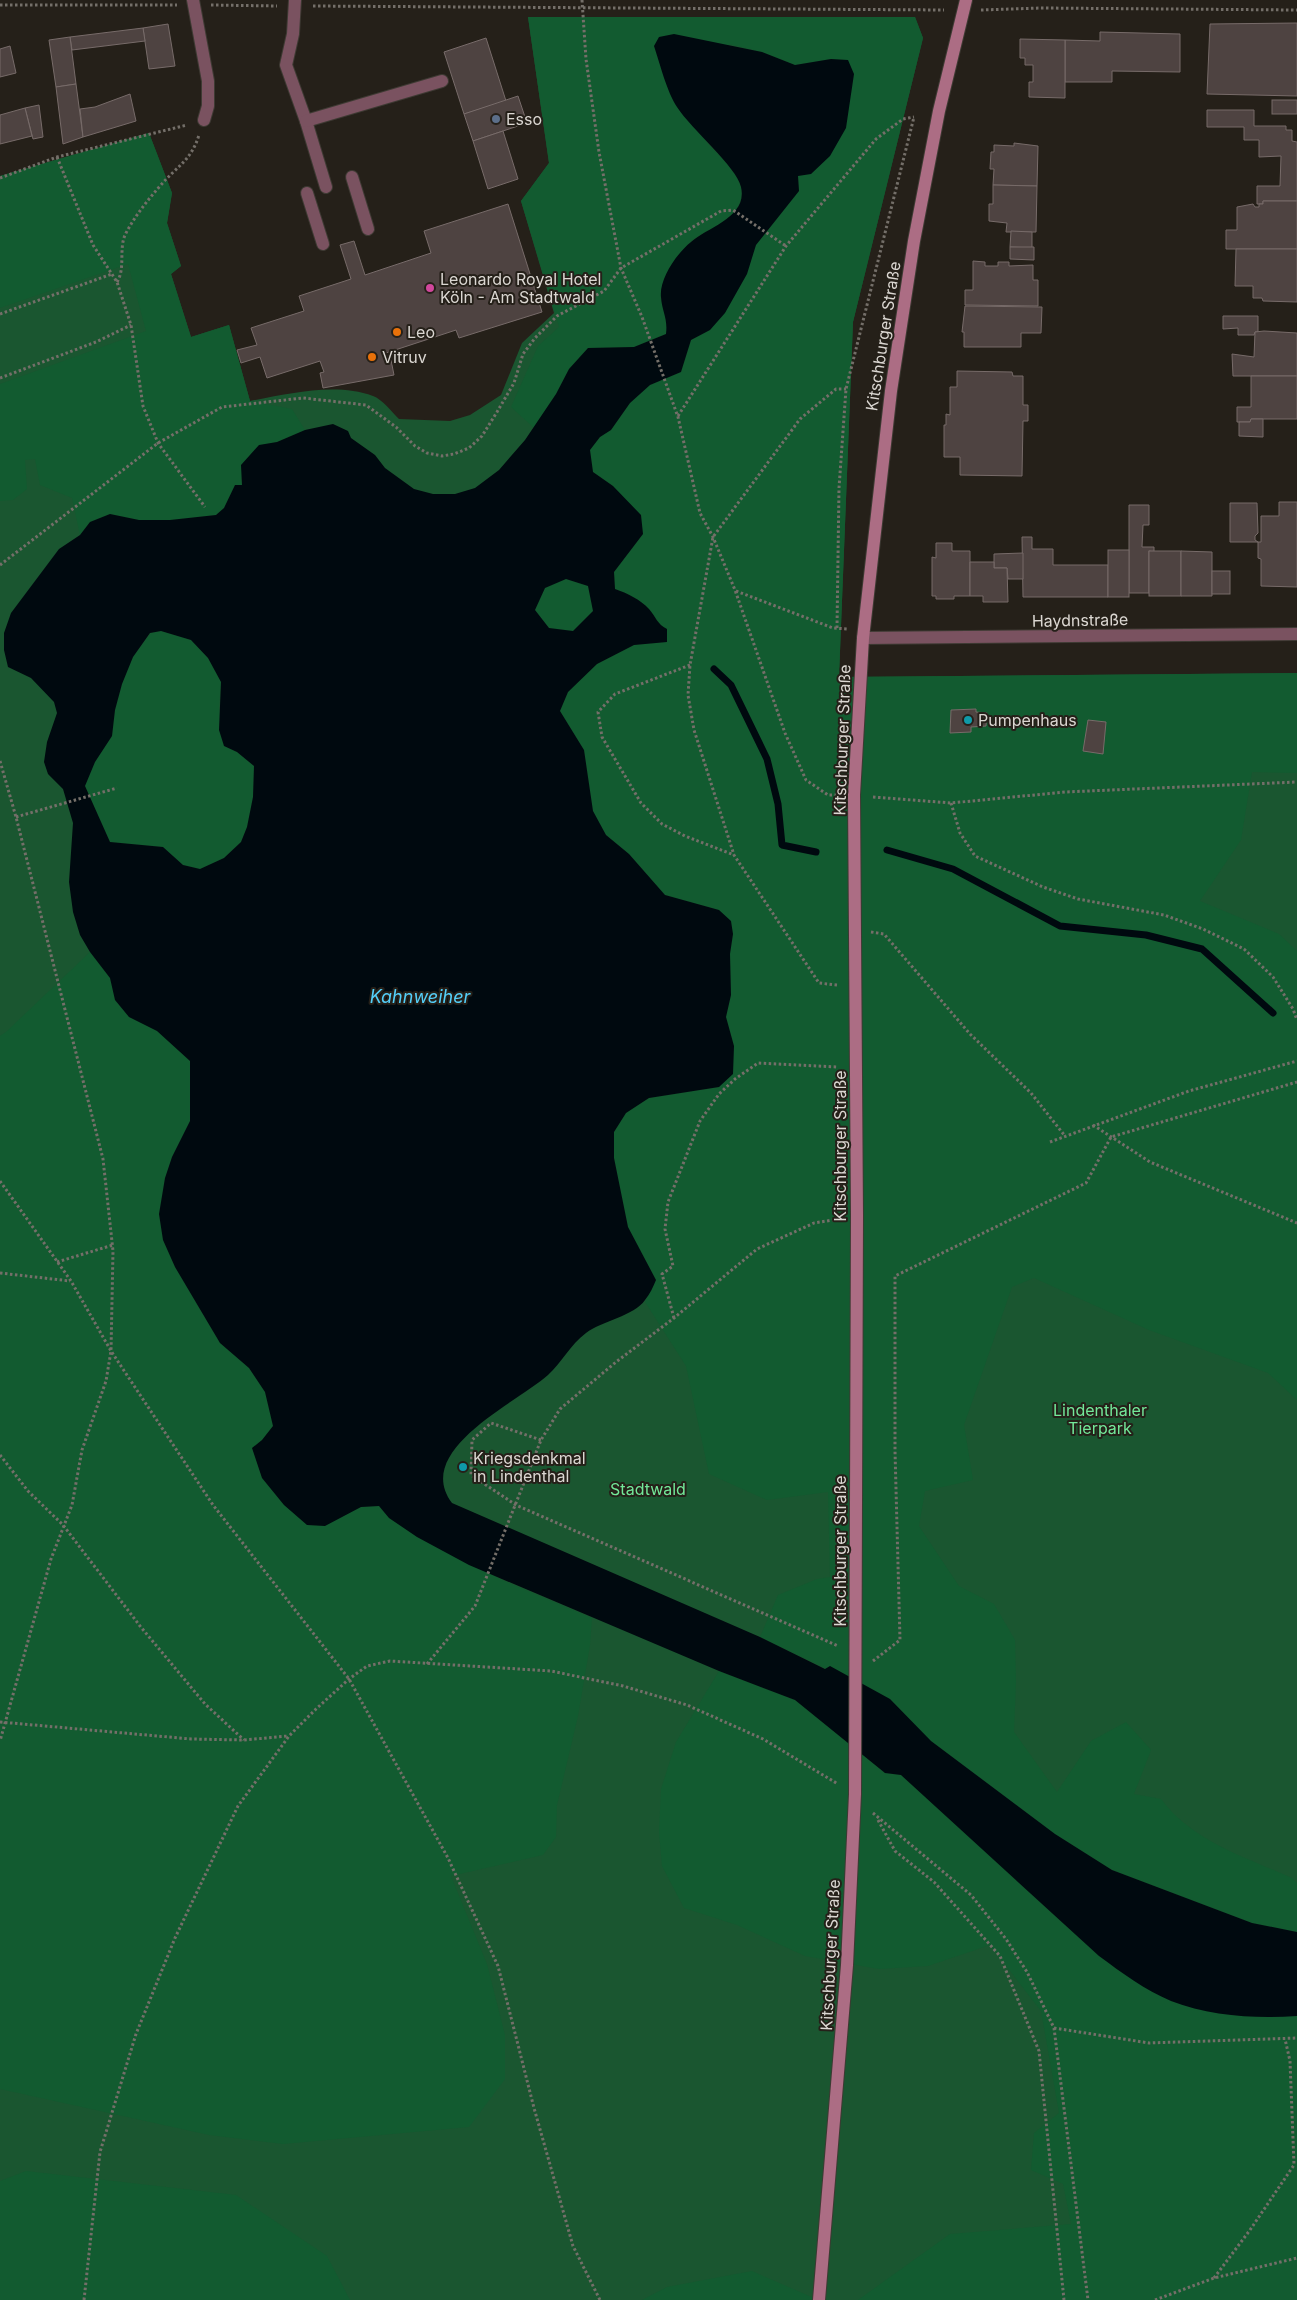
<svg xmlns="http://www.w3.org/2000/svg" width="1297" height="2300" viewBox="0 0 1297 2300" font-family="Inter,sans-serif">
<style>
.green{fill:#1a5630}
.forest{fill:#125b30}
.water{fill:#00090f;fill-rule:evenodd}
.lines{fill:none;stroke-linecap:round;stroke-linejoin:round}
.stream{stroke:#00090f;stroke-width:7}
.building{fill:#4e4341;stroke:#776b69}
.lane-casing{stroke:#3e3a33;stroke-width:14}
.street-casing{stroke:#3e3a33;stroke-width:14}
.secondary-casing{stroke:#3e3a33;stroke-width:14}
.path{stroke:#746f69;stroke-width:3;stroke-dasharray:2.5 2.5;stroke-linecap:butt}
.lane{stroke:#7a5260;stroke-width:12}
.street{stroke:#7a5260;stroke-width:12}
.secondary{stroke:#ac6d84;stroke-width:12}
.service-dot{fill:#5c6f8a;stroke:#252019;stroke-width:2}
.hotel-dot{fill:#d1479c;stroke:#252019;stroke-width:2}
.food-dot{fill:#e8710a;stroke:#252019;stroke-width:2}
.culture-dot{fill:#0f9aa8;stroke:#252019;stroke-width:2}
.labels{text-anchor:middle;stroke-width:4;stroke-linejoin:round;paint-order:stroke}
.poi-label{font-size:16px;fill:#dbd7d2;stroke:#252019;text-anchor:start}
.street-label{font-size:16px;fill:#dbd7d2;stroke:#252019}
.park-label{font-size:16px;fill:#73e899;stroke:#252019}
.water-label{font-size:18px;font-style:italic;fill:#54cff9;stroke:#252019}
</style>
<rect width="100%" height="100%" fill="#252019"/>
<path class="green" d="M528 17H915L923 38 853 322 839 677 1297 673V2300H0V176L149 133 172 193 167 223 181 266 171 274 191 337 229 325 250 401C288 394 335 382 373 396 382 399 392 412 399 419L450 421 470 415 501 395 522 343 554 313 521 201 549 163Z"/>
<g class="forest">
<path d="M528 17H915L923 38 853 322 839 677 1297 673V773L1252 772 1241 840 1200 901 1279 934 1297 951V1400L1268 1373 1149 1330 1034 1278 1012 1287 964 1425 973 1480 925 1491 919 1526 959 1586 994 1604 1015 1640 1016 1681 1014 1732 1057 1792 1091 1741 1126 1722 1151 1750 1134 1794 1161 1799C1192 1841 1245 1857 1292 1878L1297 1883V1932L1252 1923 1112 1870 1055 1834 931 1741 890 1699 760 1637 778 1595 817 1579 830 1577 828 1492 767 1500 709 1474 686 1366 645 1302 656 1280 628 1227 614 1158V1132L626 1113 649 1098 719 1087 734 1046 726 1017 731 995 730 954 733 934 719 910 665 895 629 854 606 835 593 812 584 750 560 711 568 692 597 664 634 645 667 642V629C657 624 656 617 649 609 641 600 627 593 615 589L614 572 643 534 613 486 593 472 590 449 600 437 611 430 630 403 650 385 681 372 691 340 710 330 747 274 755 245 799 191 798 176 851 93 854 74 831 59 795 65 762 52 729 44 706 142C726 163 760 189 729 218 718 228 700 232 690 242 682 251 667 284 660 297L668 322 666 334 634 347 588 348 569 369 556 394 534 428 511 407 538 346 559 327 521 201 549 163Z"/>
<polygon points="149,133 172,193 167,223 181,266 171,274 191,337 229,325 250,401 292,409 305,430 277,442 259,446 241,478 242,485 235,485 224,508 216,515 170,520 139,520 110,514 90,522 80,535 72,498 40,485 35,459 25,460 27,489 13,500 0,501 0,384 146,331 128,264 0,308 0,176"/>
<polygon points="566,579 588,586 593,611 573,631 549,628 535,610 545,588"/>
<polygon points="161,631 191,640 208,658 221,682 219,708 224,746 237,752 254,766 253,797 247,827 241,842 224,858 200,869 183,865 163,847 110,842 85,786 95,762 112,736 115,710 122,684 133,657 151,633"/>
<polygon points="90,952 110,978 115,1000 129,1017 157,1030 190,1061 190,1121 172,1157 165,1178 159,1214 163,1240 175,1267 220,1343 249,1368 265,1392 273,1426 262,1440 252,1448 262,1478 284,1505 347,1513 361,1507 379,1506 389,1518 502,1580 592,1618 590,1645 578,1716 557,1805 556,1837 543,1855 451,1876 487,1964 505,2035 505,2079 469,2127 283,2144 209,2135 0,2089 0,1036 6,1032"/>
<polygon points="719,1671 795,1700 885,1773 901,1775 1099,1956 1171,2001 1206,2011 1243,2016 1297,2016 1297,2300 858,2300 950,2234 1071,2224 1063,2184 1031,2170 1034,2133 1059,2113 1041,2011 990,1945 928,1966 879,1969 805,1956 737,1925 684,1908 662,1866 659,1832 661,1789 676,1742"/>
<polygon points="26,2171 236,2195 327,2256 350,2300 0,2300 0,2181"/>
<polygon points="752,2271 816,2299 823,2300 642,2300 667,2287"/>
</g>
<path class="water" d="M674 34 762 52 795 65 831 59 848 60 854 74 846 128 830 156 811 174 798 176 799 191 756 245 747 274 725 313 710 330 691 340 681 372 650 385 630 403 611 430 600 437 590 450 593 472 613 486 641 515 643 534 614 572 615 589C627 593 641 600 649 609 656 617 657 624 667 629V642L634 645 597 664 568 692 560 711 584 750 593 811 606 835 629 854 665 895 719 910 731 921 733 934 730 954 731 995 726 1017 734 1046 733 1074 719 1087 649 1098 626 1113 614 1132V1158L628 1227 656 1280C653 1287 650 1294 645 1300 634 1316 602 1321 586 1333 570 1345 562 1362 548 1375 518 1402 412 1450 452 1503L760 1637 825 1669 830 1666 890 1699 931 1741 1055 1834 1112 1870 1252 1923 1297 1932V2016C1256 2019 1210 2016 1171 2001 1145 1990 1122 1973 1099 1956L901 1775 885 1773 795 1700 719 1671 469 1565 417 1537 389 1518 379 1506 361 1507 325 1526 307 1525 284 1505 262 1478 252 1448 262 1440 273 1426 265 1392 249 1368 220 1343 175 1267 163 1240 159 1214 165 1178 172 1157 190 1121V1061L157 1031 129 1017 115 1000 110 978 90 952 80 935 73 912 69 882 73 823 63 789 48 774 44 762 47 742 57 713 54 702 31 678 8 667 4 650V633L11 613 59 549 80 535 90 522 110 514 139 520H170L216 515 224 508 235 485H242L241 465 259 445 277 442 305 430 333 424 348 431 351 438 375 455 385 468 414 489 433 494H455L475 488 499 470 525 440 556 394 569 369 588 348 634 347 666 334C668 318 662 312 661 297 659 279 677 253 691 242 708 227 748 217 741 187 737 167 691 129 677 107 667 92 660 64 654 46L659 37ZM566 579 588 586 593 611 573 631 549 628 535 610 545 588ZM161 631 191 640 208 658 221 682 219 730 224 746 237 752 254 766 253 797 247 827 241 842 224 858 200 869 183 865 163 847 110 842 85 786 95 762 112 736 115 710 122 684 133 657 150 633Z"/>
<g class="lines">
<g class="stream">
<polyline points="714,669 731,685 767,759 778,804 782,845 816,852"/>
<polyline points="887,850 953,869 1060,926 1146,935 1202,949 1273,1013"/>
</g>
</g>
<g class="building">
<polygon points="1297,23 1297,96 1207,94 1210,24"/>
<polygon points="168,24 175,66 149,69 143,28"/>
<polygon points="143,28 145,41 72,50 70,37"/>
<polygon points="1100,32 1180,34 1180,72 1112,71 1112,82 1065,82 1065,40 1100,41"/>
<polygon points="70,37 76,84 56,87 49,40"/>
<polygon points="486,38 506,101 464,114 444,52"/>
<polygon points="1020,39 1065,40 1065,98 1029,97 1029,82 1033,82 1033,65 1025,65 1025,58 1020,58"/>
<polygon points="10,46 16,73 0,77 0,49"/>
<polygon points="76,84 83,137 63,144 56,87"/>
<polygon points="130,94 136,121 83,137 80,109 95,107"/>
<polygon points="518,96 527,123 473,141 464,114"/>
<rect x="1272" y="100" width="25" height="14"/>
<polygon points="39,105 43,137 33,139 25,108"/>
<polygon points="25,108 32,136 0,144 0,115"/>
<polygon points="1207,110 1254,110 1254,126 1286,126 1286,130 1292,130 1292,141 1297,142 1297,201 1263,201 1263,204 1257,204 1257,186 1280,186 1281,156 1259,157 1259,140 1244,140 1244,127 1207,127"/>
<polygon points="503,131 518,179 488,189 473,141"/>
<polygon points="1014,143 1038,146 1037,186 993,185 994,169 990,169 991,152 994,152 994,145 1014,146"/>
<polygon points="993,185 1037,186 1036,232 1006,232 1007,223 989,221 989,204 993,204"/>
<polygon points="1263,201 1297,201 1297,249 1226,249 1226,230 1237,230 1237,207 1253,204 1255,207 1259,207 1259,204 1263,204"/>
<polygon points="508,204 542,312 459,338 456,330 386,353 387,361 391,360 394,375 323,388 320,373 324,372 320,361 267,378 260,357 241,363 237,350 257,345 251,328 304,311 299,296 351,279 340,245 354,241 365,275 431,253 424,231"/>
<polygon points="1011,231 1032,232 1032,248 1010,247"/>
<polygon points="1010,247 1034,247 1034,260 1010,259"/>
<polygon points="1236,249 1297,249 1297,302 1263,301 1262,298 1253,298 1253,286 1235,286"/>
<polygon points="973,261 985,262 985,266 998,266 998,262 1009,262 1009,266 1033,265 1033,280 1038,280 1038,306 965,305 965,290 973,290"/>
<polygon points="965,306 1042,307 1041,333 1021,333 1021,347 964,347 964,332 962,332"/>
<polygon points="1223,316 1258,316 1258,332 1255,332 1254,335 1238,335 1238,328 1223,329"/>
<polygon points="1264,331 1297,333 1297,376 1233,376 1232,354 1254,357 1255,332"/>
<polygon points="957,371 1012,372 1013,376 1023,376 1023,405 1028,405 1028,421 1023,421 1022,476 960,475 960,457 944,457 944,425 946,425 946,414 950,415 950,387 957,387"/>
<polygon points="1251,376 1297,376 1297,419 1251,419 1250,422 1237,422 1237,407 1251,407"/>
<polygon points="1251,419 1263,419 1263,437 1239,436 1239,422 1250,422"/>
<polygon points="1279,502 1297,502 1297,587 1261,586 1261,559 1258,558 1258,542 1261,542 1261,516 1279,516"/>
<polygon points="1230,503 1257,503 1258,533 1255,536 1255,540 1258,542 1230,542"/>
<polygon points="1129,505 1149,505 1149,525 1143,525 1142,547 1154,547 1154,552 1149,551 1149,593 1129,593"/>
<polygon points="1022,537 1032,537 1032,549 1053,549 1053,565 1108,565 1108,597 1023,597"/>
<polygon points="936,543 952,543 952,551 970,551 970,596 954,596 954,599 936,599 936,596 932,596 932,557 936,558"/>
<rect x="1108" y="550" width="21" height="47"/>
<rect x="1149" y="551" width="32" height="45"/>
<polygon points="1181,551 1212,552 1212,596 1181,596"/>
<polygon points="1023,553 1023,579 1008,579 1007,568 994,568 994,554"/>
<polygon points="970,562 994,562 994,568 1007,568 1008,602 983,602 983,596 970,596"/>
<rect x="1212" y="571" width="18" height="23"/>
<polygon points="976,709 976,712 987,713 986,726 971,727 971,732 950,733 951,710"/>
<polygon points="1088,720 1106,722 1103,754 1083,751"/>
</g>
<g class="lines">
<defs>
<g id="lane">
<polyline points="193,0 208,81 208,106 204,120"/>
<polyline points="295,0 293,34 286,65 306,121 326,187"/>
<polyline points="306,121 442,81"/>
<polyline points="352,177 368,229"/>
<polyline points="307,193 323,244"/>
</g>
<polyline id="street" points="863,638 1297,634"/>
<polyline id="secondary" points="819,2300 847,1965 855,1794 857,1215 854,795 863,638 891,391 914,241 939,111 966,0"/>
</defs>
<use href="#lane" class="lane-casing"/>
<use href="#street" class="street-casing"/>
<use href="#secondary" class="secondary-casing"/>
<g class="path">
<polyline points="582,0 586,59 599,152 621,268 642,317 678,417 700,513 713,537 735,590 785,733 806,780 828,795 836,795"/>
<polyline points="0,5 177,5"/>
<polyline points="211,5 277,6"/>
<polyline points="313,6 944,10"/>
<polyline points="981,10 1040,8 1297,10"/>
<polyline points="57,157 93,245 117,282 131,325 143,406 158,443 205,507"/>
<polyline points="0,178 57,157 187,125"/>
<path d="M117 282C126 268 118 248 126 233 135 216 147 201 160 186 177 166 191 161 199 135"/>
<polyline points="0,314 112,274"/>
<polyline points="0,378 96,342 131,325"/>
<polyline points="678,416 786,246 876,139 903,119 914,117"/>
<polyline points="0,565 158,443 222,407 303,398 366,405 396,427 415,446 427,453 442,456 454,454 469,448 482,436 497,412 514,383 523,354 535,338 557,316 604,291 621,268 721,211 733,210 786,246"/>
<polyline points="736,591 833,628 848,629"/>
<polyline points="837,628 839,488 846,389 914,117"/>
<polyline points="690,665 615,694 598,712 602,737 641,803 662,824 685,836 734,855"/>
<polyline points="0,761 16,817 103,1159 113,1251 111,1351 106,1381 82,1450 72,1505 51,1559 0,1741"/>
<polyline points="873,797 951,803 1065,792 1297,782"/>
<polyline points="951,803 960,833 975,856 1043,887 1078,899 1164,915 1203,929 1244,949 1273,977 1293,1009 1297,1020"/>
<polyline points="16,817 117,788"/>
<polyline points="871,932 884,934 970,1034 1031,1093 1065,1136"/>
<polyline points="837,985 819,983 734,855 694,730 688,695 690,665 713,537 800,419 836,389 846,389"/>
<polyline points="1093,1125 1150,1162 1297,1223"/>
<polyline points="1050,1142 1189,1091 1297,1061"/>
<polyline points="0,1181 71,1281 111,1351 213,1505 349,1679 448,1858 498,1966 534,2108 573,2246 600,2300"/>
<polyline points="57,1262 113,1245"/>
<polyline points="0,1273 70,1281"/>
<polyline points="674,1318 662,1274 673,1266 665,1229 668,1202 700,1121 719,1094 735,1079 758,1063 838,1067"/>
<polyline points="541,1440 491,1423 472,1440 471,1475 516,1505 838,1646"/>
<polyline points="0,1455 28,1491 63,1525 140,1626 205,1704 244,1740"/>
<polyline points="873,1661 900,1640 895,1451 895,1276 1086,1183 1111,1137 1297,1082"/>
<polyline points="427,1664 475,1606 541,1440 560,1409 616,1362 674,1318 757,1249 814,1223 839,1219"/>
<polyline points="0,1722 191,1739 244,1740 288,1736"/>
<polyline points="873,1813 971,1895 1006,1939 1027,1972 1054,2028 1088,2300"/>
<polyline points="878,1820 895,1851 934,1882 1000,1956 1039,2051 1064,2300"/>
<polyline points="1054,2028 1149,2043 1297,2038"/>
<polyline points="1214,2278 1250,2230 1294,2165 1290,2061 1285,2039"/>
<polyline points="84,2300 100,2152 136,2034 175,1938 238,1806 289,1736 316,1709 349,1679 367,1666 390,1661 551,1671 623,1686 687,1705 763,1739 838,1784"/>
<polyline points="1155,2300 1214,2278 1297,2258"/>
</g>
<use href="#lane" class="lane"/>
<use href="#street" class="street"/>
<use href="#secondary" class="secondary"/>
</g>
<circle class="service-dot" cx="496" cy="119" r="5"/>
<circle class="hotel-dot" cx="430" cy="288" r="5"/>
<g class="food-dot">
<circle cx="397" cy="332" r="5"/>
<circle cx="372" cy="357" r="5"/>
</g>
<g class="culture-dot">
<circle cx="968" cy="720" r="5"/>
<circle cx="463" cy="1467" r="5"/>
</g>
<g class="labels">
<g class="poi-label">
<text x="506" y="125">Esso</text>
<text x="440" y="285">Leonardo Royal Hotel<tspan x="440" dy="18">Köln - Am Stadtwald</tspan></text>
<text x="407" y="338">Leo</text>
<text x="382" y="363">Vitruv</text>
<text x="978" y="726">Pumpenhaus</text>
<text x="473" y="1464">Kriegsdenkmal<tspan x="473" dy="18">in Lindenthal</tspan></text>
</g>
<g class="street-label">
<text transform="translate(883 336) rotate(-81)" y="6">Kitschburger Straße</text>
<text transform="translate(1080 620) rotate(-1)" y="6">Haydnstraße</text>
<text transform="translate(842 740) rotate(-88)" y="6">Kitschburger Straße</text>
<text transform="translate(840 1146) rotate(-90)" y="6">Kitschburger Straße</text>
<text transform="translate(840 1551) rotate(-90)" y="6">Kitschburger Straße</text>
<text transform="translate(830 1955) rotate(-87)" y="6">Kitschburger Straße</text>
</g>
<g class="park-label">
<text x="1100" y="1416">Lindenthaler<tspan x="1100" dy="18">Tierpark</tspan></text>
<text x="648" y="1495">Stadtwald</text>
</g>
<g class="water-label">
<text x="420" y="1003">Kahnweiher</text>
</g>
</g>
</svg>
